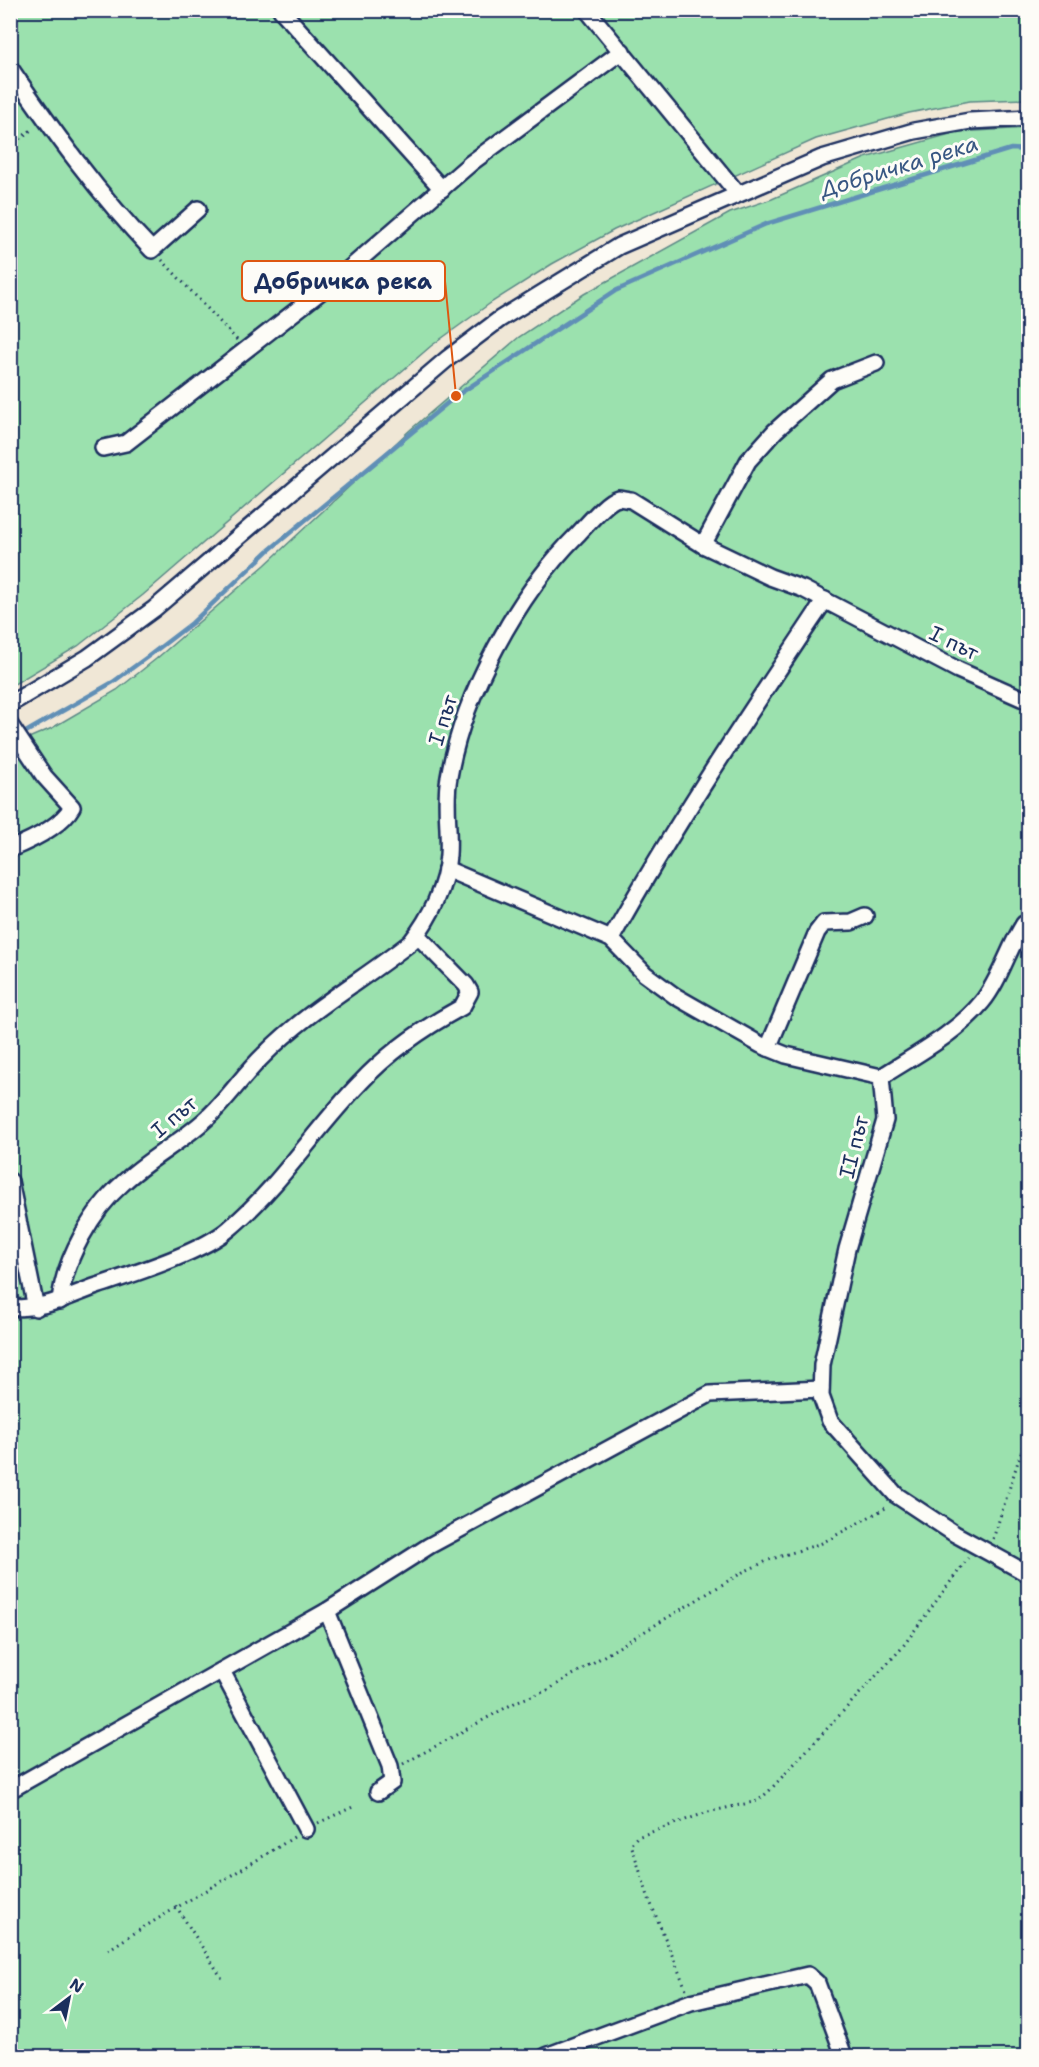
<svg xmlns="http://www.w3.org/2000/svg" width="1039" height="2067" viewBox="0 0 1039 2067" font-family="'Shantell Sans',sans-serif">
<style>
.green{fill:#9be1ae;stroke:#5b8886;stroke-width:1.5}
.lines{fill:none;stroke-linecap:round;stroke-linejoin:round}
.stream{stroke:#618fb6;stroke-width:4.5}
.minor-casing{stroke:#1b2f5e;stroke-width:20}
.path{stroke:#1b2f5e;stroke-width:3;stroke-dasharray:1.5 4.5;stroke-linecap:butt}
.minor{stroke:#fdfcf7;stroke-width:15}
.labels{text-anchor:middle;stroke-width:6;stroke-linejoin:round;paint-order:stroke}
.street-label{font-size:21px;fill:#1b2f5e;stroke:#fdfcf7}
.water-label{font-size:22px;font-style:italic;fill:#385783;stroke:#fdfcf7}
.leader{fill:none;stroke:#de5710;stroke-width:2}
.callout-dot{fill:#de5710;stroke:#fdfcf7;stroke-width:2}
.callout{fill:#fdfcf7;stroke:#de5710;stroke-width:2}
.callout-label{font-size:22px;text-anchor:middle;font-weight:bold;fill:#1b2f5e}
</style>
<rect width="100%" height="100%" fill="#f0e7d6"/>
<filter id="ink" filterUnits="userSpaceOnUse"><feTurbulence type="fractalNoise" baseFrequency=".0167" numOctaves="2"/><feDisplacementMap in="SourceGraphic" scale="12" xChannelSelector="R" yChannelSelector="G"/><feConvolveMatrix kernelMatrix="1 2 1 2 8 2 1 2 1" color-interpolation-filters="sRGB"/></filter>
<g filter="url(#ink)">
<g class="green">
<polygon points="11,11 1028,11 1028,99 970,101 909,113 816,139 614,230 552,264 492,302 431,346 143,595 78,646 11,686"/>
<polygon points="1028,128 1028,2056 11,2056 10,746 52,728 117,690 156,659 265,565 410,430 519,337 584,294 730,213 772,199 865,158 957,132"/>
</g>
<g class="lines">
<polyline class="stream" points="10,741 113,682 150,655 192,623 268,551 456,396 615,291 766,224 1011,149 1028,150"/>
<defs>
<g id="minor">
<polyline points="281,10 442,189"/>
<polyline points="587,10 738,194"/>
<path d="M10 68C53 131 99 195 152 250L198 209"/>
<polyline points="103,448 126,443 175,405 342,275 471,163 622,51"/>
<polyline points="703,545 748,461 775,431 832,380 876,363"/>
<polyline points="10,704 87,658 154,609 447,359 500,319 619,246 822,158 914,131 970,121 1028,118"/>
<path d="M10 725 44 776 72 807C61 826 30 841 10 849"/>
<polyline points="446,869 611,939 645,974 675,996 761,1045 786,1055 881,1077 885,1120 847,1249 822,1365 821,1396 830,1421 896,1495 955,1534 1028,1574"/>
<path d="M611 939C676 822 751 711 825 600"/>
<polyline points="768,1048 817,932 824,923 851,922 865,916"/>
<path d="M881 1077C915 1055 956 1034 982 1002 1000 980 1008 949 1024 924L1028 926"/>
<polyline points="10,1181 36,1308"/>
<path d="M60 1301C64 1260 92 1210 123 1183 148 1159 180 1143 206 1119 227 1100 243 1075 264 1055 307 1011 363 980 411 942 430 918 446 886 448 855 450 829 444 803 449 777 463 694 518 594 577 535 586 526 606 501 618 498 621 498 628 500 631 500L703 545 770 577 803 589 958 670 1028 701"/>
<path d="M10 1307C43 1311 68 1296 97 1286 133 1274 203 1252 230 1228 280 1186 315 1129 360 1083 389 1052 425 1027 462 1007L470 992 466 985 417 935"/>
<polyline points="327,1611 390,1766 392,1782 378,1792"/>
<polyline points="222,1671 306,1829"/>
<polyline points="10,1790 327,1611 429,1546 710,1394 821,1389"/>
<polyline points="546,2056 691,2002 808,1975 817,1983 844,2056"/>
</g>
</defs>
<use href="#minor" class="minor-casing"/>
<g class="path">
<polyline points="10,146 34,128"/>
<polyline points="162,260 237,340"/>
<polyline points="993,1539 1024,1443 1028,1418"/>
<polyline points="403,1764 518,1701 546,1691 743,1572 769,1560 822,1543 889,1506"/>
<polyline points="318,1823 355,1806"/>
<polyline points="176,1906 223,1980"/>
<path d="M108 1950C169 1910 233 1876 294 1837"/>
<polyline points="686,1989 649,1899 631,1844 637,1837 708,1812 758,1801 770,1790 901,1649 968,1558"/>
</g>
<use href="#minor" class="minor"/>
</g>
</g>
<g class="labels">
<g class="street-label">
<text transform="translate(954 643) rotate(26)" y="7">І път</text>
<text transform="translate(443 720) rotate(-72)" y="7">І път</text>
<text transform="translate(174 1117) rotate(-40)" y="7">І път</text>
<text transform="translate(854 1147) rotate(-76)" y="7">ІІ път</text>
</g>
<g class="water-label">
<text transform="translate(899 166) rotate(-17)" y="8">Добричка река</text>
</g>
</g>
<path class="leader" d="M456 396L445 281"/>
<circle class="callout-dot" cx="456" cy="396" r="6"/>
<rect class="callout" x="242" y="261" width="203" height="40" rx="6"/>
<g class="callout-label">
<text x="343" y="289">Добричка река</text>
</g>
<rect width="1039" height="2067" fill="none" stroke="#fdfcf7" stroke-width="36"/>
<rect x="18" y="18" width="1003" height="2031" fill="none" stroke="#1b2f5e" stroke-width="2" filter="url(#ink)"/>
<g transform="translate(69 1998) rotate(32)" stroke="#fdfcf7" stroke-width="4.5" paint-order="stroke">
<path d="M0-4.5L10 22L0 15L-10 22Z" fill="#1b2f5e"/>
<text y="-9" font-size="16" font-weight="bold" text-anchor="middle" fill="#1b2f5e">N</text>
</g>
</svg>
